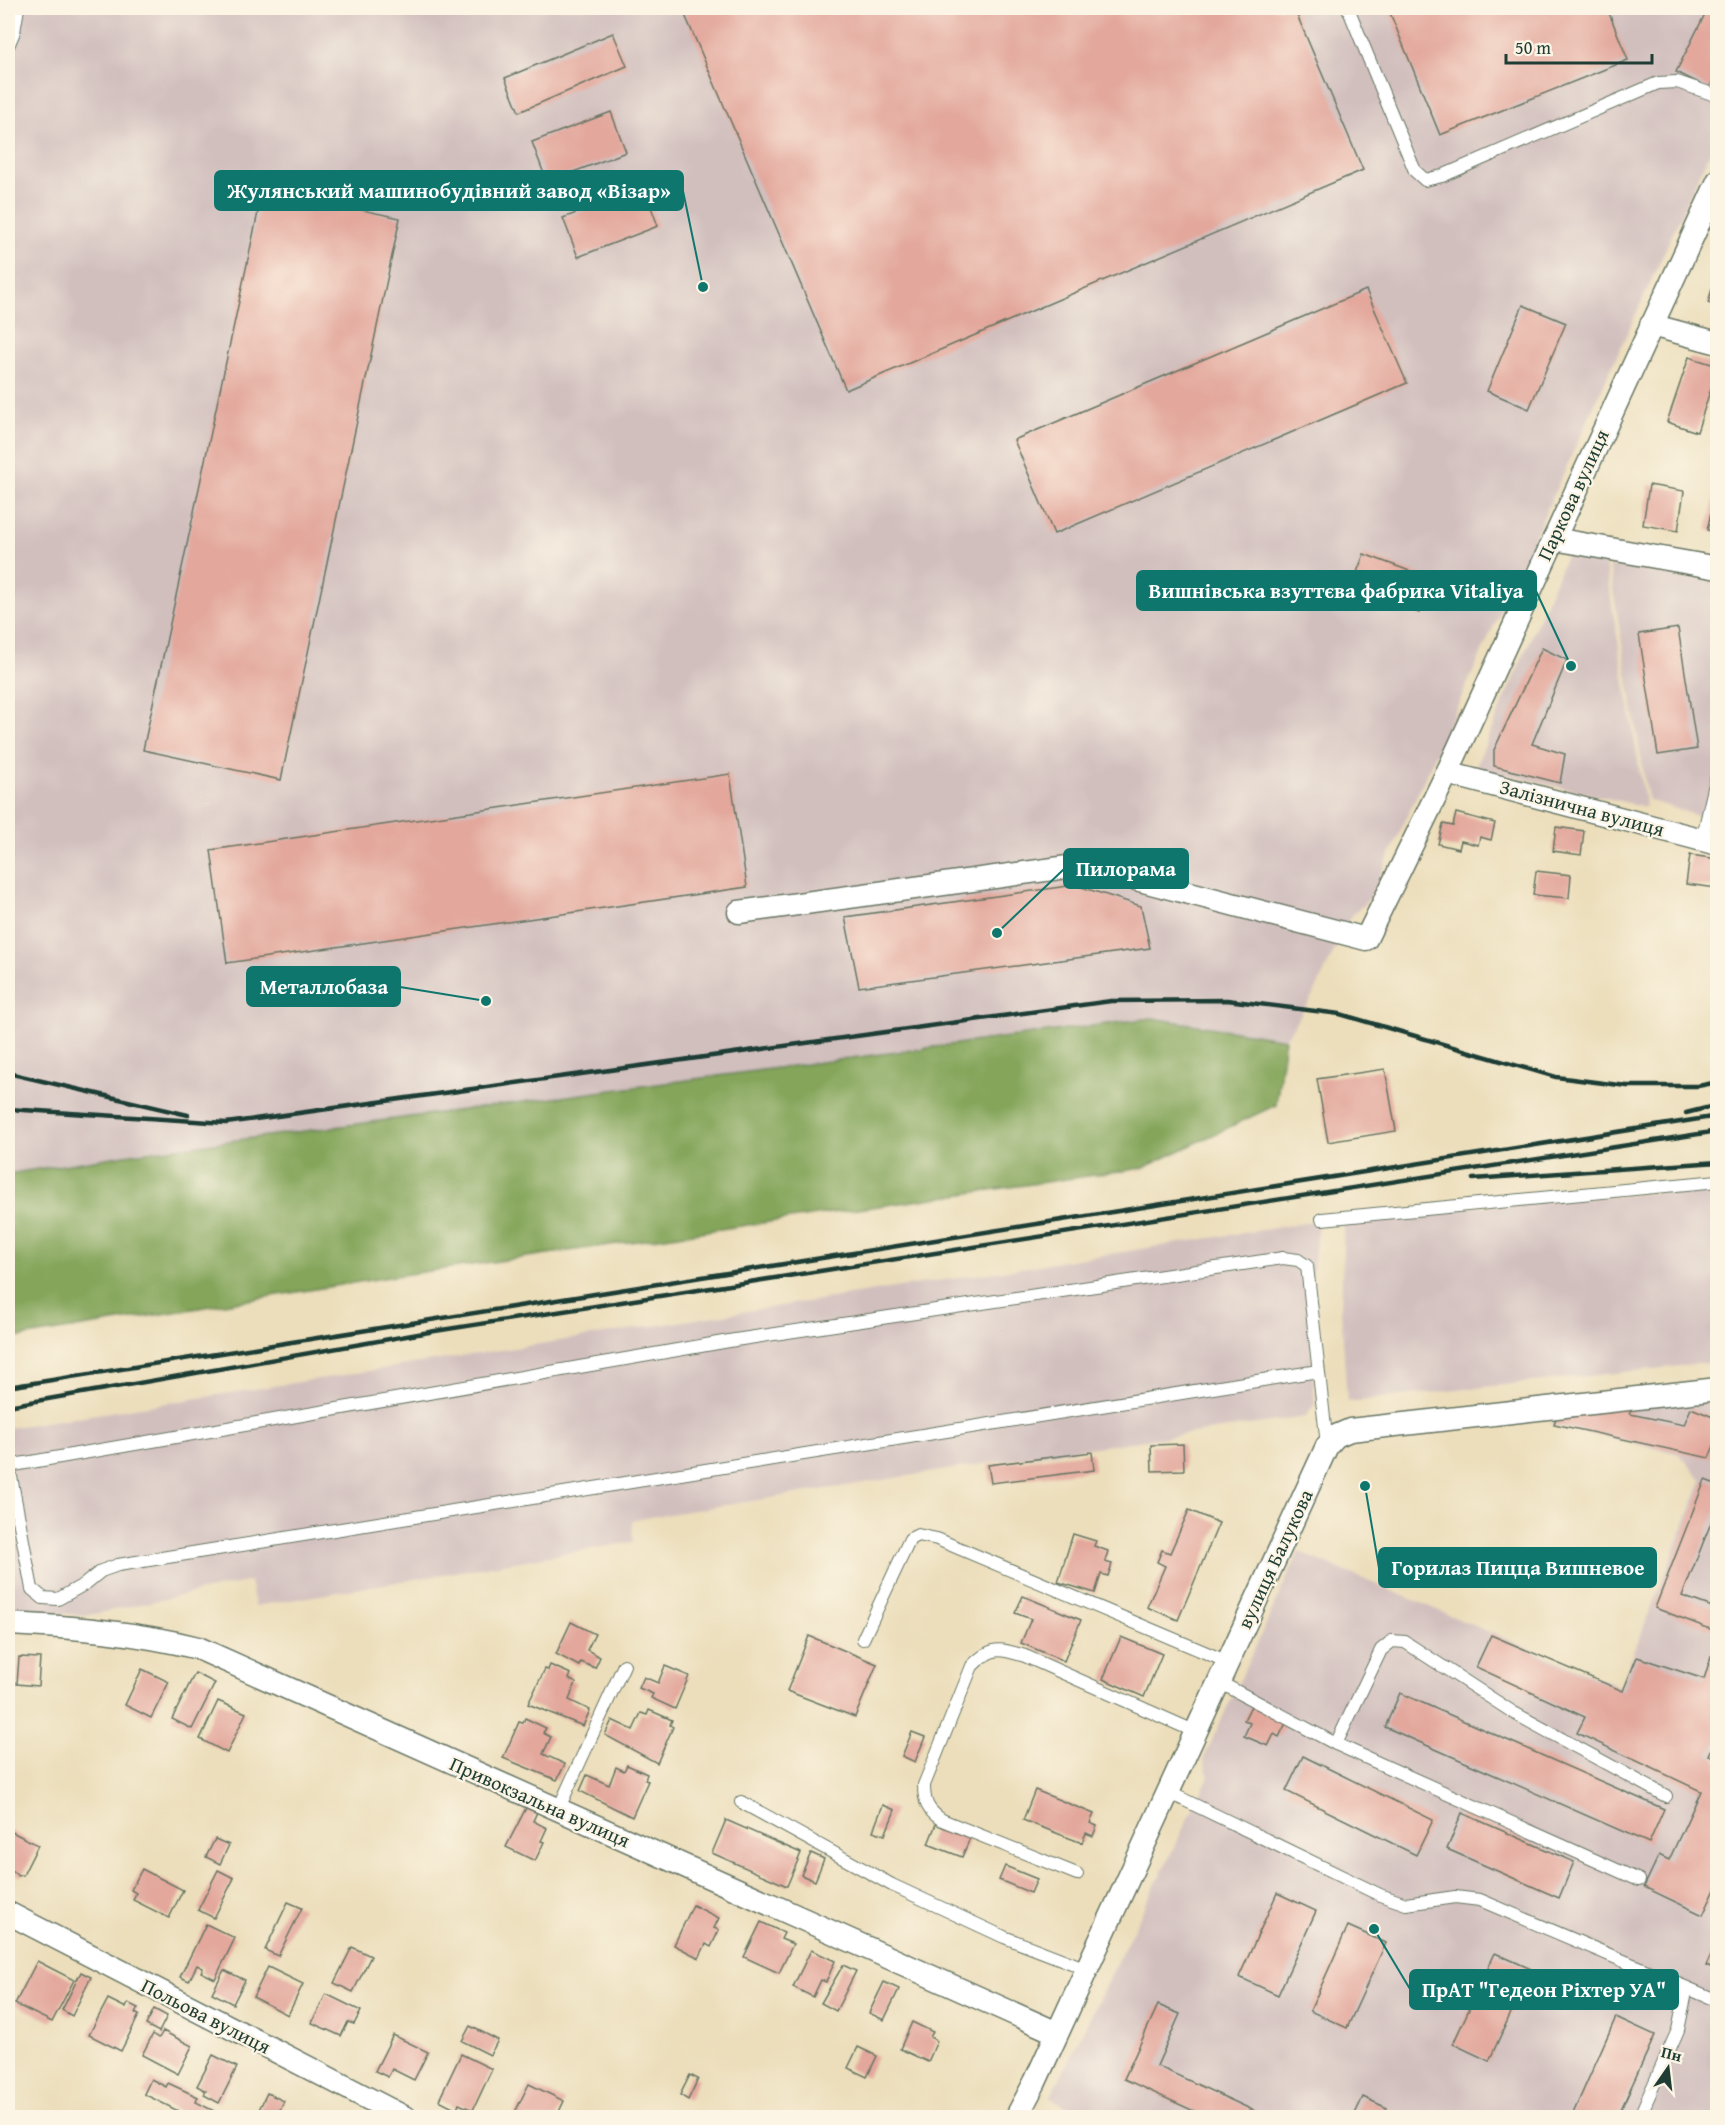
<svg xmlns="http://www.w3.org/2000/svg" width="1725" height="2125" viewBox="0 0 1725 2125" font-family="'Gentium Book Plus',serif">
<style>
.industrial{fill:#d1bfbe}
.forest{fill:#84a55a;stroke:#527147;stroke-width:1.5}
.building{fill:#e3a79c}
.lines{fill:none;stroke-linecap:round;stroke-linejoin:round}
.lane-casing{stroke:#677563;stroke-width:14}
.street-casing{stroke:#677563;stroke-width:25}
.lane{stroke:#fff;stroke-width:12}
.street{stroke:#fff;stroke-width:22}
.rail{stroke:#1f3d34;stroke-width:4.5}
.labels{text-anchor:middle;stroke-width:4.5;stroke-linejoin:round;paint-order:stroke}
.street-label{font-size:20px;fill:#1f3d34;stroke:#fcf5e5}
.leader{fill:none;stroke:#0f766e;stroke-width:2}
.callout-dot{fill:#0f766e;stroke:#fcf5e5;stroke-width:2}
.callout{fill:#0f766e;stroke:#0f766e;stroke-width:2}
.callout-label{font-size:21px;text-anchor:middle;font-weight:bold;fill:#fff}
</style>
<rect width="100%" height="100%" fill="#fcf5e5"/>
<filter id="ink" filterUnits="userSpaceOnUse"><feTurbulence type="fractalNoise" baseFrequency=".0167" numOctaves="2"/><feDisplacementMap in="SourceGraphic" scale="12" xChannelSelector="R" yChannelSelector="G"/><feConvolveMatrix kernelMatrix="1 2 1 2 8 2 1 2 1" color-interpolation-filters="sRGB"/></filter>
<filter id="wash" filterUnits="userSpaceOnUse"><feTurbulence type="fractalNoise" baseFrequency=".008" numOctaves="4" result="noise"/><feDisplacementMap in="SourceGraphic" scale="24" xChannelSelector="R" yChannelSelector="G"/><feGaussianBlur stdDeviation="1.35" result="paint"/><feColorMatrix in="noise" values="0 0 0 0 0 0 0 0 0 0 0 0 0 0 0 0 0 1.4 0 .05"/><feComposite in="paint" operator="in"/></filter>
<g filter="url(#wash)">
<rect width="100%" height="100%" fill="#ecdebb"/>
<g class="industrial">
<polygon points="8,8 1717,8 1717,136 1370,898 1349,919 1315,992 1285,1039 1152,1018 125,1155 8,1174"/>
<polygon points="1566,556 1605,564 1646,807 1475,768"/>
<polygon points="1609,565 1717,582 1717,822 1648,800"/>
<polygon points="1717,1188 1717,1362 1347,1402 1341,1310 1344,1217"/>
<polygon points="1318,1221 1309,1307 1315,1404 1305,1417 1027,1457 632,1520 633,1542 255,1606 250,1581 89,1615 8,1612 8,1428"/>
<polygon points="1717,1395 1717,2117 1091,2118 1050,2098 1209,1776 1203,1760 1299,1552 1620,1687 1702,1480 1679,1454 1551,1425 1556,1410"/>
</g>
<polygon class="forest" points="1152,1018 1285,1039 1276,1105 1143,1168 402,1275 8,1339 8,1174 125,1155"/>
<g id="blocks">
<g class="building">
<polygon points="682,8 1294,8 1363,170 846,390"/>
<polygon points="1388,8 1607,8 1628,60 1440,135"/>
<polygon points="1708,8 1718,8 1718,70 1709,88 1676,72"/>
<polygon points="613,33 627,66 519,112 505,78"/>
<polygon points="611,112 626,152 547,182 532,142"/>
<polygon points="644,188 658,226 578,257 563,218"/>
<polygon points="263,189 400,218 281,780 143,750"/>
<polygon points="1718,268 1718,306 1708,303"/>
<polygon points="1366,290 1407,383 1054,534 1014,440"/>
<polygon points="1523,305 1566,323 1529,409 1487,391"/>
<polygon points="1689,357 1718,366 1697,432 1667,422"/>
<polygon points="1649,485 1684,491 1678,531 1643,525"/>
<polygon points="1715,496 1718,496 1718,532 1707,530"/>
<polygon points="1364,554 1431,579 1419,613 1351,588"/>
<polygon points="1678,628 1697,749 1658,755 1639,634"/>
<polygon points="1542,648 1567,660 1532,744 1565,754 1560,783 1494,766 1494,750"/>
<polygon points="730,774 747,887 227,963 211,850"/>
<polygon points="1456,813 1495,823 1491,840 1480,837 1478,845 1461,841 1459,849 1438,844 1443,824 1453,826"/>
<polygon points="1556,827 1584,831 1581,855 1553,851"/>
<polygon points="1690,855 1718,859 1717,888 1686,884"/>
<polygon points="1536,871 1571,875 1569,898 1533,895"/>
<polygon points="1075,885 1141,906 1150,948 859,987 845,917"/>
<polygon points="1385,1069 1396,1131 1328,1142 1317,1079"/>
<polygon points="1633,1405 1630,1414 1684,1425 1691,1408 1718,1419 1718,1436 1709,1458 1554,1424 1558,1412"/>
<polygon points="1183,1444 1184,1470 1152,1471 1151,1445"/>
<polygon points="1092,1452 1094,1470 991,1483 988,1465"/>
<polygon points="1705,1480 1718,1485 1718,1505 1682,1596 1718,1609 1718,1632 1655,1608"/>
<polygon points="1189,1510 1219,1523 1178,1620 1147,1607 1165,1566 1157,1562 1162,1550 1170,1553"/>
<polygon points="1073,1534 1096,1541 1094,1546 1108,1551 1105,1562 1112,1564 1108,1576 1101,1574 1095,1593 1058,1582"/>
<polygon points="1023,1596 1081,1620 1064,1661 1021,1643 1031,1619 1015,1613"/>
<polygon points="571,1622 595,1634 587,1650 600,1657 595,1668 581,1662 579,1666 556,1654"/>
<polygon points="1491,1635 1623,1691 1637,1657 1704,1679 1711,1656 1718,1658 1718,1736 1709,1755 1718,1759 1718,1883 1703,1915 1644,1887 1659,1855 1669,1860 1701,1791 1577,1733 1585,1717 1476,1667"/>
<polygon points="809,1636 877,1664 855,1717 787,1691"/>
<polygon points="1121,1637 1162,1654 1144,1697 1103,1679"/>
<polygon points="8,1651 11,1651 9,1676 8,1676"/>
<polygon points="19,1657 40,1658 38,1686 17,1684"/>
<polygon points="550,1665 571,1674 569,1679 576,1683 569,1700 590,1710 583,1726 528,1704 545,1669 548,1670"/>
<polygon points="665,1666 689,1676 675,1709 651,1698 653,1694 639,1688 644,1677 658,1683"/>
<polygon points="142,1669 169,1682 151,1718 125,1705"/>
<polygon points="195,1673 215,1683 192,1729 172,1719"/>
<polygon points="1400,1693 1664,1809 1649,1843 1385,1727"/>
<polygon points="218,1701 246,1713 227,1753 200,1739"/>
<polygon points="1251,1706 1286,1723 1279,1737 1274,1734 1268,1746 1244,1736 1250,1723 1244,1720"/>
<polygon points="649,1710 672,1720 670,1725 673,1727 657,1763 605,1735 612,1720 633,1730 641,1713 647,1715"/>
<polygon points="525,1718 546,1728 543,1733 551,1737 543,1754 565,1764 557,1780 503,1758 519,1722 523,1723"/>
<polygon points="912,1732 925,1737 915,1762 902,1756"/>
<polygon points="1303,1756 1433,1820 1416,1855 1286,1791"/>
<polygon points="627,1765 647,1774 645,1780 648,1781 632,1817 580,1791 587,1775 609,1785 616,1767 624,1771"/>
<polygon points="1035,1790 1094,1814 1090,1823 1097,1826 1093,1836 1086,1833 1082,1843 1023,1820"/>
<polygon points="883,1805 895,1810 885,1835 873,1831"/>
<polygon points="526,1808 537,1812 533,1821 547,1828 541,1841 544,1842 535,1861 506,1847"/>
<polygon points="1462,1813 1574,1862 1559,1898 1447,1849"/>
<polygon points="726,1820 801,1853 787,1886 712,1853"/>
<polygon points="936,1824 970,1838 962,1857 928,1844"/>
<polygon points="8,1830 38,1845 23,1875 18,1876 8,1867"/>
<polygon points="215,1839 229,1845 220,1864 206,1857"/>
<polygon points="811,1853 824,1859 815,1881 801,1875"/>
<polygon points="1005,1866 1037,1879 1031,1893 999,1880"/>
<polygon points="142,1869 183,1890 169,1918 133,1900 136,1893 131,1890"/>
<polygon points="218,1870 234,1878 214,1918 198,1910"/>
<polygon points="1277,1893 1316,1911 1278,1995 1239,1977"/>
<polygon points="288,1902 302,1908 278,1956 265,1950"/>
<polygon points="693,1905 719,1918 714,1928 719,1930 711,1947 706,1944 699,1958 674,1945"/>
<polygon points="761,1922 784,1933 781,1939 793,1944 779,1973 744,1957"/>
<polygon points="206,1924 235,1938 215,1979 201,1972 203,1968 197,1965 189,1981 180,1977"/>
<polygon points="1348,1926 1386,1943 1347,2028 1310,2011"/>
<polygon points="1718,1939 1718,1971 1706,1966"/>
<polygon points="352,1947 371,1956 353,1992 334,1983"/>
<polygon points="811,1950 835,1961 826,1982 821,1980 813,1997 793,1987"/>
<polygon points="1495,1953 1531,1969 1489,2061 1453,2044"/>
<polygon points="37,1961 74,1980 52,2022 15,2004"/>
<polygon points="843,1965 856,1971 836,2011 821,2003"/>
<polygon points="268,1967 303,1984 288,2015 253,1997"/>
<polygon points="224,1970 245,1980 233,2004 212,1993"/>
<polygon points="81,1972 91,1977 72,2016 62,2010"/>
<polygon points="884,1982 899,1989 884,2020 869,2013"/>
<polygon points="326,1994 361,2011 354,2024 348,2022 341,2036 312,2023"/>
<polygon points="108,1999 126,2008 128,2003 138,2008 135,2013 139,2015 121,2051 89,2035"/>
<polygon points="1158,2005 1180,2014 1157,2066 1270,2118 1209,2118 1124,2079"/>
<polygon points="154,2009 167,2016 159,2032 146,2025"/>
<polygon points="1616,2017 1655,2035 1617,2118 1571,2118"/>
<polygon points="912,2022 933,2032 930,2037 937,2041 928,2062 900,2049"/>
<polygon points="470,2026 498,2040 490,2055 462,2041"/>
<polygon points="163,2031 192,2046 178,2074 142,2055 153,2034 159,2038"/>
<polygon points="393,2035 428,2052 414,2080 392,2069 388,2077 375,2071"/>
<polygon points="858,2047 877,2056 867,2077 848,2068"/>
<polygon points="461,2054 492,2069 473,2110 459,2104 457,2109 439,2100"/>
<polygon points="213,2055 237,2067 219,2103 204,2095 206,2091 197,2086"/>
<polygon points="690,2075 698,2079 688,2100 680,2095"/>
<polygon points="151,2079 166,2087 168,2083 198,2097 196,2102 216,2112 213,2118 192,2118 144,2094"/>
<polygon points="529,2084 564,2101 556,2118 512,2118"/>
<polygon points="267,2093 284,2101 278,2114 286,2118 255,2118"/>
<polygon points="1363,2097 1387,2108 1383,2118 1353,2118"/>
</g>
</g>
</g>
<g filter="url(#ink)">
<use href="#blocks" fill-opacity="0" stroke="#677563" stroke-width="1.5"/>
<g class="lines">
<defs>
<g id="lane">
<polyline points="1348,8 1415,171 1425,180 1442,176 1658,83 1677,82 1718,96"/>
<polyline points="8,46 14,32 18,8"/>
<polyline points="1702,840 1718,771"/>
<polyline points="1322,1219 1718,1181"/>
<polyline points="8,1466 735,1340 1283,1258 1298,1260 1307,1266 1327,1445"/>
<polyline points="9,1466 32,1589 43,1598 58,1599 85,1584 101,1571 118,1565 1318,1371"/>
<polyline points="863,1639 910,1539 918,1535 937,1539 1228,1662"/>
<polyline points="1219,1682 1336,1744 1639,1880"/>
<polyline points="1336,1744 1381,1650 1392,1641 1405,1642 1514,1713 1666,1796"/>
<polyline points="1168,1792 1380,1895 1406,1904 1455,1897 1480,1900 1718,2001"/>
<polyline points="741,1802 892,1885 1004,1937 1087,1969"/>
<polyline points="558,1810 624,1665"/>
<path d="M1077 1874 942 1820C927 1810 924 1802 924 1785L972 1666C992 1646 998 1648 1025 1656L1196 1732"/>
<polyline points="1639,2118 1678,2030 1687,1988"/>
</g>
<g id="street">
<polyline points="1651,325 1718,343"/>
<polyline points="1554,539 1718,568"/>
<polyline points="1447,773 1718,844"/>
<polyline points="739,912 1082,865 1366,939 1447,773 1718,181"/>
<path d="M8 1624C72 1627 135 1632 198 1648L1057 2033"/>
<polyline points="8,1913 406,2118"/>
<polyline points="1016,2118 1035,2082 1327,1446 1336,1436 1350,1430 1718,1389"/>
</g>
</defs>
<use href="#lane" class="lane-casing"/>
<use href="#street" class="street-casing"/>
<use href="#lane" class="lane"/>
<use href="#street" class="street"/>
<g class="rail">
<polyline points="8,1073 188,1115"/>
<polyline points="8,1109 226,1123 1111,1001 1227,1000 1340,1014 1556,1077 1627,1086 1698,1086 1718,1082"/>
<polyline points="1686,1113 1718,1105"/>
<polyline points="1473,1179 1718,1162"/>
<polyline points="8,1387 1718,1116"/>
<polyline points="8,1406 435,1331 1718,1131"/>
</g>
</g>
</g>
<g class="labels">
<g class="street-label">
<text transform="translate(1573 495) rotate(-65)" y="7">Паркова вулиця</text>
<text transform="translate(1582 808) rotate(15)" y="7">Залізнична вулиця</text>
<text transform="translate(1275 1559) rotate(-65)" y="7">вулиця Балукова</text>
<text transform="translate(540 1802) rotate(24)" y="7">Привокзальна вулиця</text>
<text transform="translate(206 2016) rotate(27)" y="7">Польова вулиця</text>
</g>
</g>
<path class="leader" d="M703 287L683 191M1571 666L1536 591M997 933L1064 869M486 1001L400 987M1365 1486L1379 1568M1374 1929L1410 1989"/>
<g class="callout-dot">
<circle cx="703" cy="287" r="6"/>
<circle cx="1571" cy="666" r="6"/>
<circle cx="997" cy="933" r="6"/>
<circle cx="486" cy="1001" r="6"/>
<circle cx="1365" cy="1486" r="6"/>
<circle cx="1374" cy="1929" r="6"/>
</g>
<g class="callout">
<rect x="215" y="171" width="468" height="39" rx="6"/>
<rect x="1137" y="571" width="399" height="39" rx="6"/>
<rect x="1064" y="849" width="124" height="39" rx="6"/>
<rect x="247" y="967" width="153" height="39" rx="6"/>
<rect x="1379" y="1548" width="277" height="39" rx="6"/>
<rect x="1410" y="1970" width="268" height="39" rx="6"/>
</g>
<g class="callout-label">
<text x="449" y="198">Жулянський машинобудівний завод «Візар»</text>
<text x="1336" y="598">Вишнівська взуттєва фабрика Vitaliya</text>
<text x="1126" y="876">Пилорама</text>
<text x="324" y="994">Металлобаза</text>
<text x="1518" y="1575">Горилаз Пицца Вишневое</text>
<text x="1544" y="1997">ПрАТ "Гедеон Ріхтер УА"</text>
</g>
<rect width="1725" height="2125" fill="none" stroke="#fcf5e5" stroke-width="30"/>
<g transform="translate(1668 2068) rotate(14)" stroke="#fcf5e5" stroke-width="4.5" paint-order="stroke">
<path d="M0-4.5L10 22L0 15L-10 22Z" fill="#1f3d34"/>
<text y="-9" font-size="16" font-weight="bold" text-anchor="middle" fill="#1f3d34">Пн</text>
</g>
<path d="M1506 54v9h146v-9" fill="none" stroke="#1f3d34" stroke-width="3"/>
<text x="1515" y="54" font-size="18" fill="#1f3d34" stroke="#fcf5e5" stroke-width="4.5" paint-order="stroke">50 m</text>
</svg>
